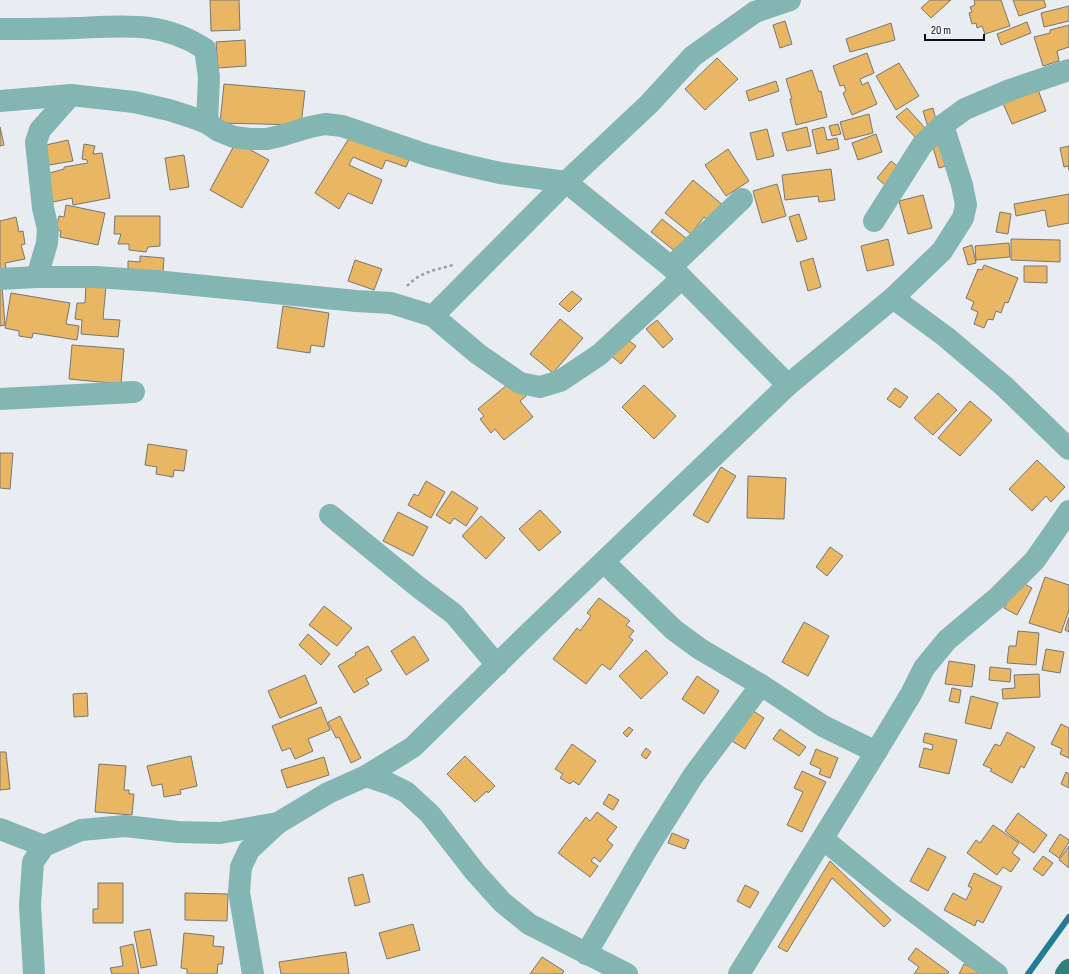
<svg xmlns="http://www.w3.org/2000/svg" width="1069" height="974" viewBox="0 0 1069 974" font-family="'Sofia Sans Condensed',sans-serif">
<style>
.lines{fill:none;stroke-linecap:round;stroke-linejoin:round}
.stream{stroke:#227c95;stroke-width:6}
.building{fill:#e9b663;stroke:#787672}
.path{stroke:#989b9f;stroke-width:2.5;stroke-dasharray:3 3;stroke-linecap:butt}
.minor{stroke:#83b5b2;stroke-width:22}
.primary{stroke:#2c817e;stroke-width:22}
</style>
<rect width="100%" height="100%" fill="#e9edf1"/>
<g class="lines">
<polyline class="stream" points="1028,974 1069,917"/>
</g>
<g class="building">
<polygon points="210,0 239,0 240,30 211,31"/>
<polygon points="930,0 951,0 931,18 921,8"/>
<polygon points="974,0 1001,0 1010,26 985,34 982,26 977,28 976,23 972,24 969,13 972,12 970,7 975,5"/>
<polygon points="1013,0 1044,0 1046,7 1019,16"/>
<polygon points="1069,6 1069,21 1044,27 1041,13"/>
<polygon points="785,21 792,44 780,48 773,25"/>
<polygon points="1027,22 1031,33 1001,45 997,34"/>
<polygon points="891,23 895,40 850,52 846,39"/>
<polygon points="1069,25 1069,47 1057,51 1059,61 1043,66 1034,37 1050,33 1050,30"/>
<polygon points="245,40 246,66 218,68 216,42"/>
<polygon points="867,53 874,73 860,79 862,85 868,82 877,104 852,115 843,93 846,91 844,85 840,86 833,66"/>
<polygon points="717,58 738,79 705,110 685,89"/>
<polygon points="899,63 919,96 896,110 876,76"/>
<polygon points="812,70 819,92 821,91 827,117 796,125 790,99 792,99 786,79"/>
<polygon points="776,81 779,91 749,101 746,91"/>
<polygon points="224,84 305,91 301,125 220,123"/>
<polygon points="1037,87 1046,111 1012,124 1002,101"/>
<polygon points="907,108 927,130 917,139 896,117"/>
<polygon points="933,108 937,124 928,127 923,111"/>
<polygon points="869,114 873,133 845,140 840,122"/>
<polygon points="838,124 841,134 832,136 829,126"/>
<polygon points="0,127 4,145 0,146"/>
<polygon points="807,127 811,146 787,151 782,133"/>
<polygon points="824,127 827,140 837,138 839,149 817,154 812,130"/>
<polygon points="767,129 774,156 757,160 750,133"/>
<polygon points="876,134 882,152 858,160 852,143"/>
<polygon points="351,135 412,153 406,167 386,160 382,169 353,157 349,165 382,180 372,204 348,193 339,209 315,193"/>
<polygon points="68,140 73,161 43,166 46,145"/>
<polygon points="236,142 269,160 242,208 210,190"/>
<polygon points="946,142 953,164 939,168 933,147"/>
<polygon points="84,144 95,146 93,154 102,153 110,198 73,205 72,198 53,202 46,174 64,169 64,167 88,163 87,160 82,159"/>
<polygon points="1069,146 1069,170 1068,166 1064,167 1060,148"/>
<polygon points="728,149 749,181 726,196 705,165"/>
<polygon points="184,155 189,187 170,190 165,158"/>
<polygon points="891,161 901,169 887,187 877,178"/>
<polygon points="831,169 835,200 819,202 818,196 785,200 782,175"/>
<polygon points="693,180 724,206 710,222 704,217 691,234 665,213"/>
<polygon points="777,184 786,216 762,223 753,191"/>
<polygon points="1069,194 1069,223 1048,227 1045,210 1016,216 1014,204"/>
<polygon points="923,195 932,228 908,234 899,201"/>
<polygon points="66,205 105,213 98,245 60,237 61,231 56,230 59,216 64,217"/>
<polygon points="1000,212 1011,214 1008,234 996,232"/>
<polygon points="799,214 807,239 797,242 789,217"/>
<polygon points="115,216 160,216 160,246 148,247 146,252 129,250 129,244 118,244 121,234 114,234"/>
<polygon points="16,217 19,232 23,231 25,244 21,245 25,259 5,263 6,268 0,269 0,221"/>
<polygon points="662,219 687,239 676,252 651,232"/>
<polygon points="888,239 894,265 867,271 861,246"/>
<polygon points="1011,239 1060,240 1060,262 1011,260"/>
<polygon points="1009,243 1010,257 976,260 975,246"/>
<polygon points="972,245 976,263 968,265 963,248"/>
<polygon points="140,256 164,258 163,272 128,269 128,261 140,262"/>
<polygon points="813,258 821,287 808,291 800,262"/>
<polygon points="355,260 382,269 374,290 348,281"/>
<polygon points="984,265 1018,278 1008,303 1005,302 1001,313 996,311 993,320 988,319 984,328 974,324 978,312 971,309 974,302 966,298 978,269 982,270"/>
<polygon points="1024,266 1047,266 1047,283 1024,282"/>
<polygon points="86,285 106,286 103,319 120,320 118,337 81,334 82,320 75,319 77,303 85,303"/>
<polygon points="0,286 2,286 5,325 0,326"/>
<polygon points="572,291 582,299 569,312 559,304"/>
<polygon points="11,293 70,303 66,324 79,326 77,340 33,333 32,338 19,336 19,331 5,328"/>
<polygon points="283,306 329,313 324,347 311,345 310,353 277,348"/>
<polygon points="560,319 583,338 553,373 530,354"/>
<polygon points="657,320 673,339 663,348 646,329"/>
<polygon points="623,336 636,346 621,364 609,354"/>
<polygon points="72,345 124,349 121,384 69,379"/>
<polygon points="513,380 526,396 520,401 533,417 504,440 495,429 491,433 480,419 484,416 478,409"/>
<polygon points="644,385 676,416 654,439 622,407"/>
<polygon points="895,388 908,397 900,408 887,399"/>
<polygon points="938,393 957,410 933,435 914,418"/>
<polygon points="970,401 992,420 960,456 938,438"/>
<polygon points="148,444 187,450 184,471 174,470 173,477 156,474 157,467 145,465"/>
<polygon points="0,453 13,453 10,489 0,488"/>
<polygon points="1037,460 1065,487 1051,502 1046,496 1032,511 1009,489"/>
<polygon points="721,467 736,476 708,523 693,515"/>
<polygon points="748,476 786,478 784,519 747,518"/>
<polygon points="426,481 445,492 431,518 408,505 414,494 418,496"/>
<polygon points="452,491 478,508 466,526 454,518 450,524 436,515"/>
<polygon points="540,510 561,532 539,551 519,529"/>
<polygon points="398,512 428,527 413,556 383,541"/>
<polygon points="481,516 505,538 486,559 462,536"/>
<polygon points="830,547 843,556 827,576 816,567"/>
<polygon points="1045,577 1069,585 1069,610 1061,633 1029,623"/>
<polygon points="1019,581 1032,588 1017,615 1004,608"/>
<polygon points="599,598 630,621 626,625 634,631 629,637 633,640 610,670 602,664 586,684 553,659 577,628 580,631 591,616 587,613"/>
<polygon points="324,606 352,628 337,646 309,625"/>
<polygon points="1069,617 1069,632 1065,630"/>
<polygon points="804,622 829,636 808,676 782,662"/>
<polygon points="1018,631 1039,633 1036,665 1007,663 1009,646 1016,646"/>
<polygon points="308,634 330,654 321,665 299,645"/>
<polygon points="414,636 429,660 406,675 391,651"/>
<polygon points="368,646 382,670 366,679 369,684 354,693 338,666 356,655 355,653"/>
<polygon points="1046,649 1064,652 1060,673 1042,670"/>
<polygon points="646,650 668,673 641,699 619,676"/>
<polygon points="949,661 975,665 972,687 945,684"/>
<polygon points="990,667 1011,669 1010,682 989,680"/>
<polygon points="1039,674 1040,697 1003,699 1002,689 1015,688 1014,675"/>
<polygon points="305,675 317,703 280,718 268,691"/>
<polygon points="697,676 719,691 704,714 682,699"/>
<polygon points="952,688 961,690 959,703 949,701"/>
<polygon points="87,693 88,716 74,717 73,694"/>
<polygon points="971,696 998,703 991,729 965,723"/>
<polygon points="321,707 330,730 308,739 313,751 295,759 290,748 282,751 272,726"/>
<polygon points="752,710 764,718 745,749 732,741"/>
<polygon points="340,716 361,758 351,763 339,737 336,738 328,722"/>
<polygon points="1061,724 1069,728 1069,758 1060,754 1062,749 1051,744"/>
<polygon points="629,727 633,730 627,737 623,733"/>
<polygon points="780,729 806,747 799,756 773,739"/>
<polygon points="1007,732 1035,747 1024,768 1021,766 1012,783 990,771 992,769 983,765 995,744 1000,746"/>
<polygon points="925,733 957,740 949,774 919,767 924,748 932,750 933,745 923,742"/>
<polygon points="572,744 596,761 579,785 573,781 570,784 560,778 563,774 555,769"/>
<polygon points="646,748 651,752 646,759 641,755"/>
<polygon points="816,749 838,758 830,778 819,774 821,769 810,764"/>
<polygon points="0,752 6,752 10,789 0,790"/>
<polygon points="191,756 197,786 180,790 181,794 164,797 162,784 152,786 147,766"/>
<polygon points="465,756 495,786 488,793 487,791 475,802 447,774"/>
<polygon points="324,757 329,775 287,788 281,770"/>
<polygon points="99,764 126,766 124,790 129,790 129,794 134,794 132,815 95,812"/>
<polygon points="802,771 826,782 802,832 787,825 803,792 794,788"/>
<polygon points="1066,772 1069,774 1069,788 1061,784"/>
<polygon points="609,794 619,800 613,810 603,804"/>
<polygon points="597,812 617,827 607,840 613,845 600,862 594,857 591,861 598,866 590,877 558,853 586,817 590,821"/>
<polygon points="1018,813 1047,835 1034,853 1005,831"/>
<polygon points="993,825 1019,843 1012,853 1020,859 1011,872 1003,867 997,875 967,853 976,840 980,843"/>
<polygon points="672,833 689,840 685,849 668,843"/>
<polygon points="1060,834 1069,840 1069,842 1059,858 1049,851"/>
<polygon points="1069,846 1069,868 1059,860"/>
<polygon points="928,848 946,857 928,891 910,881"/>
<polygon points="1043,856 1053,863 1043,876 1033,869"/>
<polygon points="830,861 891,920 884,927 832,878 787,952 778,947"/>
<polygon points="974,873 1002,887 983,923 977,920 975,926 944,910 953,893 966,900 972,888 968,886"/>
<polygon points="363,874 370,902 355,906 348,878"/>
<polygon points="98,883 123,883 123,923 93,923 93,909 98,909"/>
<polygon points="745,885 759,892 750,908 737,901"/>
<polygon points="185,893 228,894 227,921 185,920"/>
<polygon points="413,924 420,950 387,959 379,933"/>
<polygon points="150,929 157,965 141,968 134,932"/>
<polygon points="184,933 214,936 213,946 224,947 222,964 218,964 217,974 187,974 187,969 181,968"/>
<polygon points="133,944 139,974 112,974 110,968 123,966 120,947"/>
<polygon points="916,948 949,972 947,974 914,974 919,967 908,959"/>
<polygon points="346,952 349,974 281,974 279,962"/>
<polygon points="542,957 564,971 562,974 530,974"/>
<polygon points="964,964 981,972 980,974 959,974"/>
</g>
<g class="lines">
<path class="path" d="M407 286C420 272 435 270 453 265"/>
<g class="minor">
<path d="M0 29C25 29 51 29 76 28 125 26 162 21 205 49L209 77 207 123"/>
<polyline points="0,101 71,95 134,102 169,110 188,116 207,123 219,131 234,137 250,139 267,139 280,136 310,127 325,124 342,126 427,155 465,165 500,173 566,182 671,267 788,385"/>
<polyline points="874,221 922,145 943,125 965,109 1010,90 1069,70"/>
<polyline points="671,267 742,199"/>
<polyline points="37,277 47,243 48,229 43,208 36,142 40,130 71,95"/>
<polyline points="0,279 37,277 96,277 155,281 356,301 391,303 433,316 478,354 520,383 540,387 560,381 599,355 682,278"/>
<polyline points="893,298 946,337 1005,387 1069,449"/>
<polyline points="433,316 566,182 649,104 693,56 755,12 790,0"/>
<polyline points="0,399 134,392"/>
<polyline points="330,515 417,586 454,614 497,665"/>
<polyline points="604,562 674,630 700,649 761,685 823,726 876,752"/>
<polyline points="366,776 390,784 406,792 430,814 475,872 502,902 529,924 627,974"/>
<polyline points="0,829 44,846"/>
<polyline points="823,839 889,893 997,974"/>
<polyline points="586,954 647,849 693,776 761,685"/>
<polyline points="34,974 30,905 33,862 44,846 81,830 125,826 178,832 220,833 278,823"/>
<polyline points="253,974 239,892 241,867 249,850 278,823 328,793 366,776 413,747 530,632 788,385 893,298 942,251 963,218 966,205 962,185 943,125"/>
<polyline points="739,974 876,752 911,694 924,668 947,640 997,598 1035,560 1069,511"/>
</g>
<polyline class="primary" points="1066,974 1069,970"/>
</g>
<path d="M925 34v6h59v-6" fill="none" stroke="#0c0d0f" stroke-width="2"/>
<text x="931" y="34" font-size="12" fill="#0c0d0f" stroke="#f6fafe" stroke-width="3" paint-order="stroke">20 m</text>
</svg>
